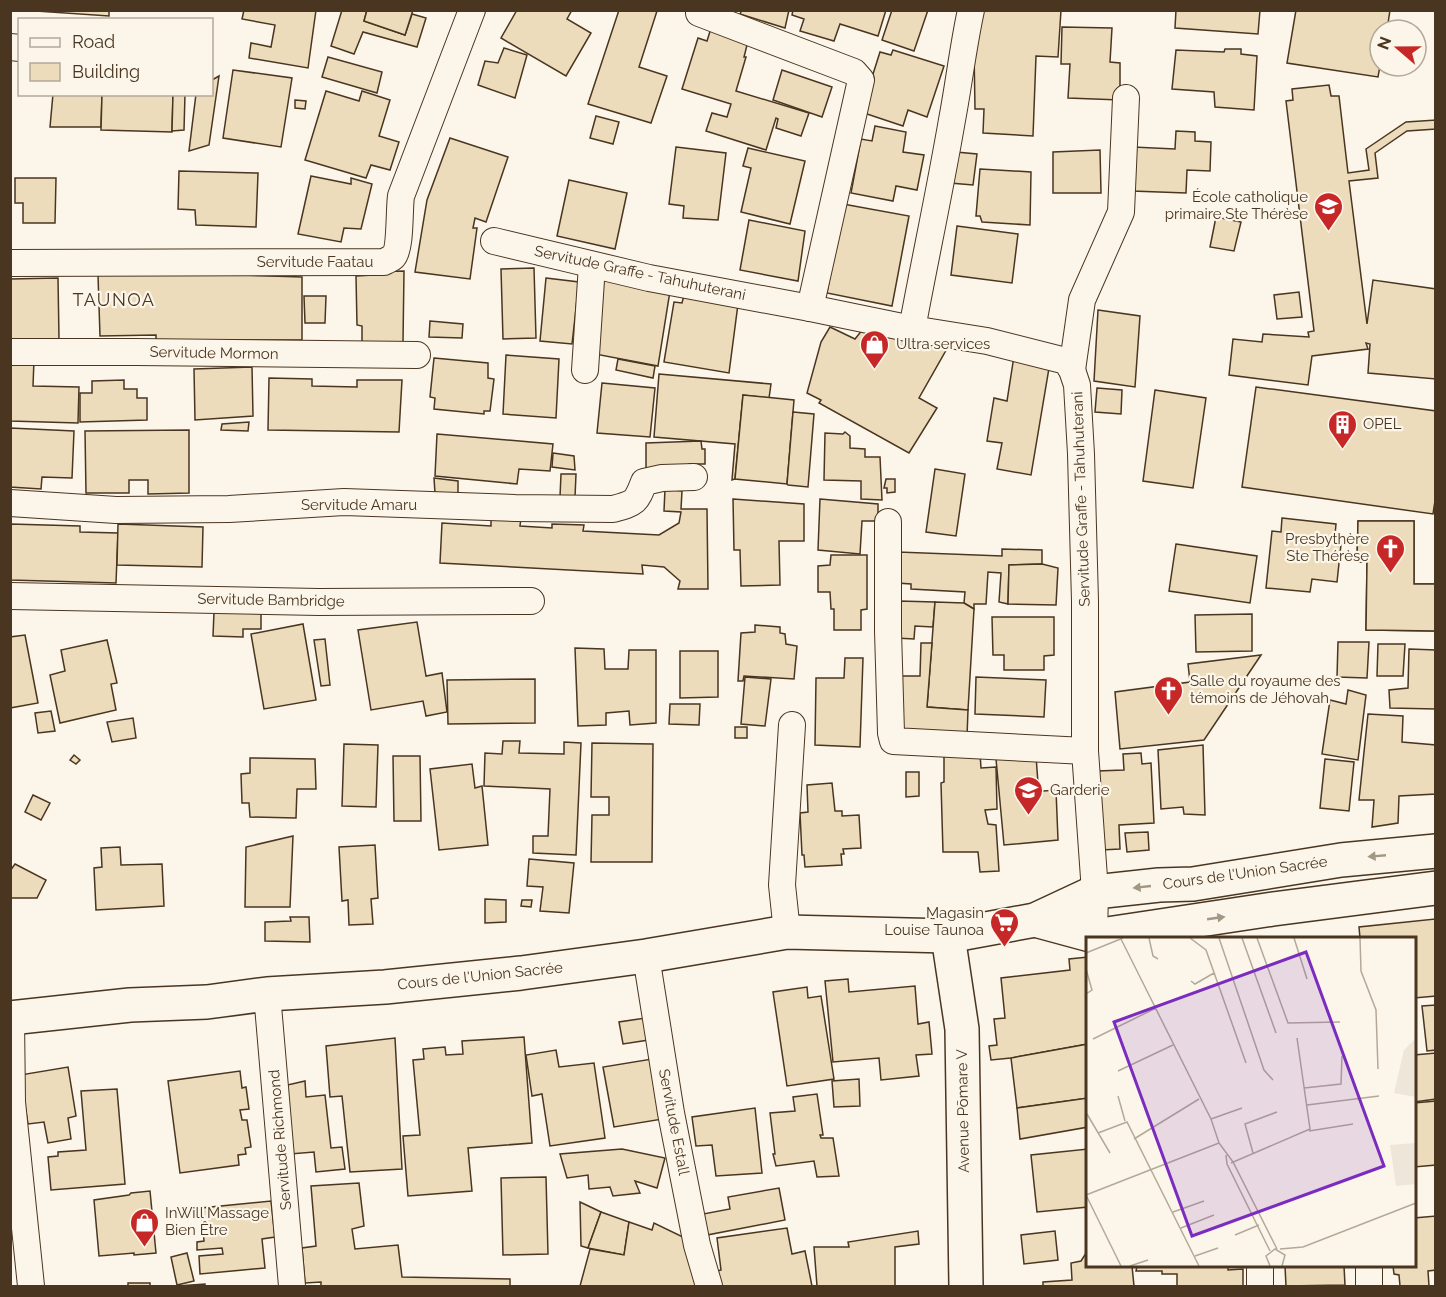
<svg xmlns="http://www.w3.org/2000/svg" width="1446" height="1297" viewBox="0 0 1446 1297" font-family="Raleway,sans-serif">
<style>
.building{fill:#ecdcbc;stroke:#4a3520;stroke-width:1.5}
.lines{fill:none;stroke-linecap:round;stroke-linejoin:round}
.minor-casing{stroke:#4a3520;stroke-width:28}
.secondary-casing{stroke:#4a3520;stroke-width:36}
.minor{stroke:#fbf6e9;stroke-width:26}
.secondary{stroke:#fbf6e9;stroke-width:33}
.oneway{fill:#a29684}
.labels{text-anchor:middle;stroke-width:4.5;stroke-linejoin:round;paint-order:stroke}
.poi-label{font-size:15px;fill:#4a3520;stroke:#fbf6e9;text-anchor:start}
.street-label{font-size:15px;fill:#4a3520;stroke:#fbf6e9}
.quarter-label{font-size:18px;letter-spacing:1.5px;fill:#4a3520;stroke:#fbf6e9}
.inset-road{fill:none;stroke:#b4a999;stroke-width:1.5}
.view{fill:#7b2cbf;fill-opacity:0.15;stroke:#7b2cbf;stroke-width:3}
.inset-edge{fill:none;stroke:#4a3520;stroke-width:3}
</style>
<rect width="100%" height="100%" fill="#fbf6e9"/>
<g class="building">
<polygon points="21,10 109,10 109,16"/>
<polygon points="244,10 316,10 308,68 249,58 251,43 271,47 275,25 242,19"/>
<polygon points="342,10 367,10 364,21 405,35 412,14 426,18 417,47 363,32 354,54 331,46"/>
<polygon points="367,10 413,10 405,35 364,21"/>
<polygon points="517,10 572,10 567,19 591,33 566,76 501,38"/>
<polygon points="619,10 657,11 639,67 667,76 651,123 588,104"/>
<polygon points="742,10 789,10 785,28 740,14"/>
<polygon points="793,10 886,10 878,36 840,24 834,41 800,31 804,19 792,15"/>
<polygon points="892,10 928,10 914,51 882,40"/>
<polygon points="982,10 1061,10 1058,57 1036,56 1033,136 983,133 984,109 975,109 974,50"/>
<polygon points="1176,10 1260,10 1258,34 1175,28"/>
<polygon points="1296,10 1390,10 1387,30 1380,30 1380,66 1378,77 1287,63"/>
<polygon points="712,25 749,37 744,57 746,57 736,91 809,113 801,136 776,128 778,119 776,118 766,150 706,131 712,113 727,117 731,104 682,89 698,38 707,41"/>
<polygon points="1062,27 1112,28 1110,62 1120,63 1120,100 1068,98 1070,64 1061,64"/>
<polygon points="504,48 527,55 515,98 478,85 485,61 498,63"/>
<polygon points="1225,49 1241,49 1241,54 1257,56 1254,110 1215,107 1214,92 1172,89 1176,50 1224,52"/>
<polygon points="893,50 944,66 927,117 908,110 903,126 861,112 880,52 891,55"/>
<polygon points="328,57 382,72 377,93 322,77"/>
<polygon points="233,70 292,78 281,147 223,138"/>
<polygon points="782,70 832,87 822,117 773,100"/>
<polygon points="219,76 209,145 189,151 196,94 212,94 212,80"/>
<polygon points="1329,85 1331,96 1339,96 1348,173 1369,170 1366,149 1406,122 1436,120 1436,129 1407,131 1375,153 1378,178 1349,181 1367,324 1373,280 1436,289 1436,379 1368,373 1370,344 1366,343 1368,349 1312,356 1308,385 1229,375 1233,339 1262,342 1263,334 1309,337 1308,332 1314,331 1286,101 1293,100 1292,89"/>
<polygon points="326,91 359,101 362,91 390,100 379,136 399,142 390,170 371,165 366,178 305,160"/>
<polygon points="53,94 102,94 101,127 50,127"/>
<polygon points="102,94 173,94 172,132 101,130"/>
<polygon points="173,94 185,94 184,130 172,131"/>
<polygon points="295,100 306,101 305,109 295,108"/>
<polygon points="596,116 619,122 613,144 590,138"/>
<polygon points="875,126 906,132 903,152 924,155 917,190 896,186 893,201 851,193 861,139 872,141"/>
<polygon points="1176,131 1195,132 1195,141 1211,142 1210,171 1187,170 1186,193 1132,191 1133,147 1175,149"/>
<polygon points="450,138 508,157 486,222 475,218 473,228 477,228 470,279 415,272 427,200"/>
<polygon points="676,147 726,153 718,220 683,218 684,206 669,204"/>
<polygon points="748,148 805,161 790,224 741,212 751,168 743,166"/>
<polygon points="1100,150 1101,193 1053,193 1053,152"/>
<polygon points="956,152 977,154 973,185 950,183"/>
<polygon points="980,169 1031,172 1030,225 982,222 980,216 976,216"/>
<polygon points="179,171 258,173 256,227 196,225 195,210 178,209"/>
<polygon points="311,176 351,184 351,178 372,184 361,229 344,228 341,242 298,234"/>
<polygon points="15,178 56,178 55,223 23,223 23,203 15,203"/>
<polygon points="569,180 627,193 615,249 557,236"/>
<polygon points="843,204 909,216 892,306 827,293"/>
<polygon points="1216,217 1241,222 1234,251 1210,247"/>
<polygon points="749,220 805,231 798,281 740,270"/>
<polygon points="957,226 1018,234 1012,283 951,275"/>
<polygon points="534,268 536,338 503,339 501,269"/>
<polygon points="240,271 240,275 302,277 302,340 156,340 156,335 100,336 98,275"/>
<polygon points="404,271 403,342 362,342 362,326 357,325 356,276 372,275 373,272"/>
<polygon points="58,278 59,339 10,339 10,279"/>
<polygon points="546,278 579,282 572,344 540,341"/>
<polygon points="600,279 670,291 658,366 595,354"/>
<polygon points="685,291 738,304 729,373 664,362 674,302 682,303"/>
<polygon points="1299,292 1302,317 1277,319 1274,295"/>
<polygon points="304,296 326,296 325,323 305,323"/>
<polygon points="1098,310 1140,316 1135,387 1094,381"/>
<polygon points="430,321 463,324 462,338 429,337"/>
<polygon points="830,327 855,339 863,329 949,345 919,398 937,408 909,453 819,403 821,400 807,393 821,342"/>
<polygon points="506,355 559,359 556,418 503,414"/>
<polygon points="1014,356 1050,362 1031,475 997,469 1002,443 987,441 994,398 1007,401"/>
<polygon points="434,358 488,363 488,378 494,379 490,411 484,411 484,414 434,409 435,398 430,397"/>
<polygon points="618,359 655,366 653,378 616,370"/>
<polygon points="10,360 34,360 33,386 79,387 78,423 10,421"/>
<polygon points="252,367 253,416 195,420 194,369"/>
<polygon points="659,374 771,384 769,398 743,395 735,479 732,480 735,444 654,437"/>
<polygon points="269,378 312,379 312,386 357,387 357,380 402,380 399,432 268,430"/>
<polygon points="124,380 124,389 137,389 137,398 147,398 147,420 80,422 80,393 92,393 92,381"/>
<polygon points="602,383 655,388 650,437 597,433"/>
<polygon points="1256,387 1436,411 1436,494 1433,514 1242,487"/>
<polygon points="1097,388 1122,390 1121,414 1095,412"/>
<polygon points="1155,390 1206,398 1193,488 1143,481"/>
<polygon points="743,395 794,400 787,484 735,479"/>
<polygon points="793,412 814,414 808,487 788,485 787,484"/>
<polygon points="249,422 248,431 221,430 222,424"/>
<polygon points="10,428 74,431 72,478 42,477 41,489 10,487"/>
<polygon points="189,430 189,493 148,494 148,480 129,480 129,493 86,493 85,431"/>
<polygon points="845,432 850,436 850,448 865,449 865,457 880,457 882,500 861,499 861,481 824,480 825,433 843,434"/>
<polygon points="437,434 553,444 550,471 519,469 517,484 435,476"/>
<polygon points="701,441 702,449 705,449 705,464 689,464 689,467 646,468 646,443"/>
<polygon points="553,453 574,456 575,470 552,467"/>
<polygon points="935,469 965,474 956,536 926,532"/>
<polygon points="561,474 576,474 575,497 560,497"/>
<polygon points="434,478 458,481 458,494 435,493"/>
<polygon points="886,479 895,479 895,492 887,493 887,488 884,488"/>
<polygon points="665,489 682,491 681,509 707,509 708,589 678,589 680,581 664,567 642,565 643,574 440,563 442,523 491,526 491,516 521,518 520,526 552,528 552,524 584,525 583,531 659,535 679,523 681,512 664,511"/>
<polygon points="733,499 804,504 804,541 779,541 780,585 741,586 740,550 734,550"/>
<polygon points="820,499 878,504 878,521 862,521 860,554 818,550"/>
<polygon points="1282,518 1336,524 1335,535 1342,535 1337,582 1312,579 1310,592 1266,588 1272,531 1281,532"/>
<polygon points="1358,521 1414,521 1414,584 1436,584 1436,631 1366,630 1367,562 1357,562"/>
<polygon points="1358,521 1414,521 1414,584 1436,584 1436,631 1366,630 1367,562 1357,562"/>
<polygon points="10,524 80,526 80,532 118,533 116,583 10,580"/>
<polygon points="118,524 203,527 202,567 117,565"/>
<polygon points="1176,544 1257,556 1250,603 1169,591"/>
<polygon points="1002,549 1042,550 1042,564 1009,565 1008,604 999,602 1001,573 988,572 986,604 974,604 974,609 964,603 965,592 911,589 911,584 897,583 898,552 1002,556"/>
<polygon points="831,555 867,555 867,609 861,610 861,630 834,630 834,609 831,609 830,592 818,592 818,566 830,565"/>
<polygon points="1042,564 1058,568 1056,605 1008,604 1009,565"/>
<polygon points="898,601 935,602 933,627 915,626 914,639 896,638"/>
<polygon points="935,602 964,603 974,609 968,710 927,707"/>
<polygon points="214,612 261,612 261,629 243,629 243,637 213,636"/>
<polygon points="1252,614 1252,651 1196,652 1195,615"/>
<polygon points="992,617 1054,617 1054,655 1044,656 1044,670 1004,670 1004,655 993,655"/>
<polygon points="417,622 426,676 442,673 447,712 426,716 423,701 371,710 358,630"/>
<polygon points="303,624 316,700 264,709 251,634"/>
<polygon points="755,625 780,627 780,633 785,634 786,644 797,646 794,679 744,676 743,681 738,681 741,633 755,632"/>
<polygon points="25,635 38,703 10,708 10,637"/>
<polygon points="325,639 330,685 321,686 314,640"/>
<polygon points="107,640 117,683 111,684 116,710 60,723 50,675 65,671 61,650"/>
<polygon points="1338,642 1369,642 1367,678 1337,677"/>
<polygon points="921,643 932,643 927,707 968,710 967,737 904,734 896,676 920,676"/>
<polygon points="1378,644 1405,644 1403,676 1377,676"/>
<polygon points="575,648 604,649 605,669 628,669 629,650 656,650 656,723 630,725 629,711 606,713 606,725 578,726"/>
<polygon points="1409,649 1436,650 1436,709 1390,708 1389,690 1408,688"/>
<polygon points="680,651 718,651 718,697 680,698"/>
<polygon points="1261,655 1204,740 1120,749 1115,692 1190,682 1188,664"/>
<polygon points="845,658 863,658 860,747 815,745 816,678 844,678"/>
<polygon points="745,677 771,679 765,726 741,724"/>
<polygon points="976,677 1046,680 1044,717 975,714"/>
<polygon points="535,679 535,723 448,724 447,680"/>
<polygon points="1348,690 1366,695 1358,760 1322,754 1330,700 1346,704"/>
<polygon points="670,704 700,704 699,725 669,724"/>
<polygon points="51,711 55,731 38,733 35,713"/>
<polygon points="1368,714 1403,716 1402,742 1436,745 1436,794 1399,796 1398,823 1372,827 1374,800 1359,800"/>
<polygon points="133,718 136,738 112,742 107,722"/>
<rect x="735" y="727" width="12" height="11"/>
<polygon points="503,741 520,741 519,753 564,754 564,742 581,743 576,855 533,853 533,836 548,836 550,789 484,786 485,753 502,754"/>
<polygon points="592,743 653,744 652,862 591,862 592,815 609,815 609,797 591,797"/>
<polygon points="344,744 378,745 376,807 342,806"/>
<polygon points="1203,745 1205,815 1184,814 1183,807 1161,809 1158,750"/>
<polygon points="980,753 981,768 996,767 997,809 985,810 988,824 996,825 999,871 980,872 978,852 943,852 941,783 944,782 944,754"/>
<polygon points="1141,753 1142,764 1151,763 1154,823 1119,825 1120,849 1101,850 1097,771 1124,770 1123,754"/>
<polygon points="74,755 80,760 76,764 70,760"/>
<polygon points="393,756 420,756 421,821 394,821"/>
<polygon points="1036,756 1038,783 1031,783 1031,792 1056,790 1058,840 1004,845 996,759"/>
<polygon points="250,758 315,759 316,789 297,789 296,818 250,817 249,803 242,803 241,774 250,773"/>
<polygon points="1325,759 1354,762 1349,811 1320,808"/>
<polygon points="472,764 475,788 482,786 488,845 439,850 430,769"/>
<polygon points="906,772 919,772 919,796 906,797"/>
<polygon points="832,783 835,811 842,811 842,816 859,815 861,848 843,849 844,854 841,854 842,865 805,867 804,855 802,855 800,813 808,812 807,785"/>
<polygon points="33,795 50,803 41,820 25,812"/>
<polygon points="1148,832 1149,850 1127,852 1125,833"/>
<polygon points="293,836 290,907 245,907 246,847"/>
<polygon points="375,845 378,898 371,899 373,924 349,925 348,900 342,901 339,847"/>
<polygon points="120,847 121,865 162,864 164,906 96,910 94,868 102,867 101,848"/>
<polygon points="529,859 574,863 569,913 540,911 543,887 527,886"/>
<polygon points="15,864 46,880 37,898 10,898 10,871"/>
<polygon points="485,899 506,900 506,922 485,923"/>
<polygon points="522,900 532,900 531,907 521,906"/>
<polygon points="290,917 309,917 310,942 265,941 265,922 291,921"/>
<polygon points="1435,919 1436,996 1414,998 1414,938 1360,938 1359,927"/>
<polygon points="1088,957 1088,1044 1011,1058 991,1060 989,1046 997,1045 994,1019 1005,1018 1001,978 1070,970 1069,959"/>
<polygon points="848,979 849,992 915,986 918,1024 929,1022 932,1054 916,1055 919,1076 881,1080 879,1058 833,1062 825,981"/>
<polygon points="807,987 808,998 821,996 834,1079 787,1086 773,992"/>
<polygon points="1436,1005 1436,1050 1427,1051 1422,1006"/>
<polygon points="652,1017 655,1039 623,1044 619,1022"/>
<polygon points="524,1037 532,1143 468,1148 472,1191 408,1196 403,1136 420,1135 413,1060 424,1059 423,1049 445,1047 446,1055 463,1054 462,1041"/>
<polygon points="395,1038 402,1169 350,1172 342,1096 330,1097 326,1046"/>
<polygon points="1088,1044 1088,1098 1017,1108 1011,1058"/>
<polygon points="556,1050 559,1067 594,1063 605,1138 550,1146 542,1094 532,1096 526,1055"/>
<polygon points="1436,1053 1436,1099 1414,1102 1414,1055"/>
<polygon points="658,1058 669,1118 614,1127 603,1067"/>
<polygon points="68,1067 76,1116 68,1118 71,1139 48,1143 44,1122 28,1124 20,1075"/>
<polygon points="240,1071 242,1088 246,1087 249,1109 240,1110 242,1120 247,1120 251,1147 245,1148 246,1154 238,1155 239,1165 180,1173 168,1081"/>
<polygon points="859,1079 860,1106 834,1107 832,1081"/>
<polygon points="305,1081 306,1097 325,1095 331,1148 342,1147 345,1169 316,1172 314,1152 290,1154 283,1086"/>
<polygon points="117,1089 125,1184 51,1190 48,1157 58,1156 58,1152 86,1150 81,1091"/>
<polygon points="817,1094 823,1135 820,1135 821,1138 833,1138 839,1176 817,1177 814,1161 776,1166 773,1154 775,1154 770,1113 795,1111 793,1097"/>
<polygon points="1088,1098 1088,1127 1020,1139 1017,1108"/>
<polygon points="1436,1101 1436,1165 1414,1167 1414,1103"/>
<polygon points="755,1108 762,1173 716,1176 712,1145 696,1146 692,1117"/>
<polygon points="622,1149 665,1158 657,1188 635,1181 640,1193 613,1196 610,1187 589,1189 588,1175 567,1178 560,1154"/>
<polygon points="1088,1149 1088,1207 1037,1212 1031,1155"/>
<polygon points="546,1177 548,1254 503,1255 501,1178"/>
<polygon points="359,1183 364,1226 352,1229 355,1249 398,1245 402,1277 510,1279 510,1286 321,1286 321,1282 305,1283 302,1248 316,1246 311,1186"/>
<polygon points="779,1188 785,1220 707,1235 703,1214 730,1209 728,1197"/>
<polygon points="150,1191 156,1253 134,1255 134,1253 99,1256 94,1200 129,1195 131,1193"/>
<polygon points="271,1201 275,1237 262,1239 265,1268 200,1274 199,1256 223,1254 222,1248 197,1250 197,1242 204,1241 201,1208"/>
<polygon points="580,1202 601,1212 588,1248 581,1246"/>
<polygon points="601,1212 629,1222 624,1255 588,1248"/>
<polygon points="1436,1216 1436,1270 1428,1271 1429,1286 1400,1286 1399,1275 1394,1274 1393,1266 1414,1266 1414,1218"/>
<polygon points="629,1222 652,1230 654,1223 685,1238 696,1286 580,1286 590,1249 624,1255"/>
<polygon points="787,1228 792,1254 805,1251 812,1286 718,1286 714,1272 721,1270 717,1238"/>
<polygon points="918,1231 919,1244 895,1247 895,1286 817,1286 814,1247 849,1247 848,1242"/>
<polygon points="1055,1231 1058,1260 1024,1264 1021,1235"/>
<polygon points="1088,1250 1088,1266 1132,1266 1134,1286 1043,1286 1043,1282 1072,1280 1071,1263 1081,1261"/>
<polygon points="187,1253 194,1281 177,1285 171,1257"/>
<polygon points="1137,1266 1228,1266 1228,1270 1243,1269 1243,1286 1177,1286 1177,1274 1162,1274 1162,1271 1136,1271"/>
<polygon points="1285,1266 1344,1266 1345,1285 1286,1286"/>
<rect x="128" y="1283" width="22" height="3"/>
<polygon points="205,1284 205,1286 177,1286"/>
</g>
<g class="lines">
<defs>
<g id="minor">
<polyline points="699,13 854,72 861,80 810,308"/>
<polyline points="10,47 20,48"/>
<polyline points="494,241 649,278 810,308 912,329 987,341 1066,361 1072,370 1077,385 1081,454 1085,601 1085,751 1095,892 1094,936"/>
<path d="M10 263 384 262C387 260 391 259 393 257 401 249 399 209 401 196L472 10"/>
<path d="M912 329C925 259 940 190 952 120 959 83 963 47 971 10"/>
<polyline points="10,352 136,352 417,355"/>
<polyline points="585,370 592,265"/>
<polyline points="1072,370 1082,300 1121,212 1126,98"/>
<path d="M10 503 116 510 229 509 344 502 515 508 613 509C635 503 636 503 644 482L662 478 694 477"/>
<polyline points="888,522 888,631 891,733 893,741 1085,751"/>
<polyline points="10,596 319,602 531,601"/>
<polyline points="787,932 782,885 792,725"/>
<polyline points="646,956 671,1113 697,1245 709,1286"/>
<polyline points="267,994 292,1286"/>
<polyline points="11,1018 12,1102 31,1286"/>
<polyline points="1260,1266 1260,1286"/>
<polyline points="1369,1286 1369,1266"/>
</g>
<g id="secondary">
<polyline points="1035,920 1094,936 1273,909 1436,888"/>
<polyline points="948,936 962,1029 966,1286"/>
<polyline points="10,1018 130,1005 207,1002 267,994 385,987 521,973 646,956 787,932 948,936 1035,920 1095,892 1159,885 1193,884 1341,860 1436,851"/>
</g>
</defs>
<use href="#minor" class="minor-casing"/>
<use href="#secondary" class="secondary-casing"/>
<use href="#minor" class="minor"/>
<use href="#secondary" class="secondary"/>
</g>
<defs><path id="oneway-solid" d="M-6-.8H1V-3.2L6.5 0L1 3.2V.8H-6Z" transform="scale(1.5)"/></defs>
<g class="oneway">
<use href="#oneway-solid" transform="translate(1377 856) rotate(175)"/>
<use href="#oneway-solid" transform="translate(1142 887) rotate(174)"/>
<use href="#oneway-solid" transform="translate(1216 918) rotate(-8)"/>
</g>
<defs>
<symbol id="school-pin" viewBox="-11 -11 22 30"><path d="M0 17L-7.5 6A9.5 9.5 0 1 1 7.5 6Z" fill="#c62828" stroke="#fbf6e9"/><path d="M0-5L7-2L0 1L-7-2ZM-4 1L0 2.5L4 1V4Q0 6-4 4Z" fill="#fff"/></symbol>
<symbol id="shop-pin" viewBox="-11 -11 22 30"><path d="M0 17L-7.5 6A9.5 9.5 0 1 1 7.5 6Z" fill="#c62828" stroke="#fbf6e9"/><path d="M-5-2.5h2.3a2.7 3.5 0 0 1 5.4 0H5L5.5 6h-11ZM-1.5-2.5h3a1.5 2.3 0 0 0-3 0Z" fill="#fff"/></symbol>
<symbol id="building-pin" viewBox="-11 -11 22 30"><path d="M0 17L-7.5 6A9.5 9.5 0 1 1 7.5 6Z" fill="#c62828" stroke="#fbf6e9"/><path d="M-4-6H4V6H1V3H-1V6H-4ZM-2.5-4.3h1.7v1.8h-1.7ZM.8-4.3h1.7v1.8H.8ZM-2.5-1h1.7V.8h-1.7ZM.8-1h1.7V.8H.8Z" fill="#fff"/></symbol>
<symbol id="church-pin" viewBox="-11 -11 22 30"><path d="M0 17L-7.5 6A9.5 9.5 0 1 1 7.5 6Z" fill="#c62828" stroke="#fbf6e9"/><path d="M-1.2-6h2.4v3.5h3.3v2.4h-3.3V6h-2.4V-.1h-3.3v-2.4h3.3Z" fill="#fff"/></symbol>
<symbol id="supermarket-pin" viewBox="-11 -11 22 30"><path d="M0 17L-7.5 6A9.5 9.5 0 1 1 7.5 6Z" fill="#c62828" stroke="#fbf6e9"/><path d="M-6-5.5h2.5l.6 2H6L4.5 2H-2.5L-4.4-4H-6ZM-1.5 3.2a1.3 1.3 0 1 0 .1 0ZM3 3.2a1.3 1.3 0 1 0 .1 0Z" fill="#fff"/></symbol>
</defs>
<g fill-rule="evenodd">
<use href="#school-pin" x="1312" y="190" width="33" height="45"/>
<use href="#shop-pin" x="858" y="328" width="33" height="45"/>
<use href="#building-pin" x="1326" y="408" width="33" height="45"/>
<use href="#church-pin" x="1374" y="532" width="33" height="45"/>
<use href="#church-pin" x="1152" y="674" width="33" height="45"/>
<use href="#school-pin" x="1012" y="774" width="33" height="45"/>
<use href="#supermarket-pin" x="988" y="906" width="33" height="45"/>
<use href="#shop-pin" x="128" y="1206" width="33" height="45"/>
</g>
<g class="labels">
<g class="poi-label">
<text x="1308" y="202" text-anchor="end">École catholique<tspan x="1308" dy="17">primaire Ste Thérèse</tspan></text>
<text x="896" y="349">Ultra services</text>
<text x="1363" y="429">OPEL</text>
<text x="1369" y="544" text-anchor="end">Presbythère<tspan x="1369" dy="17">Ste Thérèse</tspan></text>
<text x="1190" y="686">Salle du royaume des<tspan x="1190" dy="17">témoins de Jéhovah</tspan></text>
<text x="1050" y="795">Garderie</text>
<text x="984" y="918" text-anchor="end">Magasin<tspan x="984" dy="17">Louise Taunoa</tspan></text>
<text x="165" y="1218">InWill Massage<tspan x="165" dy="17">Bien Être</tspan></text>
</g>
<g class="street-label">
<text x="315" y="267">Servitude Faatau</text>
<text transform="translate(640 273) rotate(12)" y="5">Servitude Graffe - Tahuhuterani</text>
<text transform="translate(214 353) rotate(1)" y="5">Servitude Mormon</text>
<text transform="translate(1081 499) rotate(-92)" y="5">Servitude Graffe - Tahuhuterani</text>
<text x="359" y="510">Servitude Amaru</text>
<text transform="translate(271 600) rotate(1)" y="5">Servitude Bambridge</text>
<text transform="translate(1245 873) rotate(-8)" y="5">Cours de l'Union Sacrée</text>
<text transform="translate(480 976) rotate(-6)" y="5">Cours de l'Union Sacrée</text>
<text transform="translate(963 1111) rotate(-91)" y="5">Avenue Pōmare V</text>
<text transform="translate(674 1122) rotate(79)" y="5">Servitude Estall</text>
<text transform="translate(280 1140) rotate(-95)" y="5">Servitude Richmond</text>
</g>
<g class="quarter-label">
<text x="114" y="306">TAUNOA</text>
</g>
</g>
<g transform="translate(1086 937)">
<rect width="330" height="330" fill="#fbf6e9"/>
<path d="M330 101V160L308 156 318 113ZM330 206V247L310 249 304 208Z" fill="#ede6d9"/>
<path class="inset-road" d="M63 1 67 19 72 22M104 1 120 13 160 126M133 1 178 133 187 143M156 1 190 96M171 1 202 86 254 85M208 1 221 42M274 1 275 34 290 73 292 132M35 2 125 182 133 206 147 225 191 312M0 16 37 1M0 32 6 53 0 57M105 44 109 47 128 36M7 102 70 71M32 134 87 108M218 151 255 147 256 119M32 159 39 184M221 168 293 159M1 177 24 216M125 182 156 171M223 194 267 187M12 196 41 185 113 329M48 202 113 162M167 216 159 187 191 175M140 218 141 227 184 314M145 226 224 192 211 101M0 258 35 329M0 258 133 206M87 275 118 264M95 291 128 278M149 298 173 288M194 312 217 310 330 266M109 319 132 311M44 329 62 323M184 329 180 319 189 312 199 318 196 329"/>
<path class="view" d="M220 15 298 229 106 299 28 85Z"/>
<rect width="330" height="330" class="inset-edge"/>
</g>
<rect width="1446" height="1297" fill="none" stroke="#4a3520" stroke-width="24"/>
<rect x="18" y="18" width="195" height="78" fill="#fbf6e9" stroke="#b4a999" stroke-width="1.5"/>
<rect x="30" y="38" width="30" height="9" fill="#fbf6e9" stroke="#b4a999" stroke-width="1.5"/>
<text x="72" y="48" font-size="18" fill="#4a3520">Road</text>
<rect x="30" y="63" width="30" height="18" fill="#ecdcbc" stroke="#b4a999" stroke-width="1.5"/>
<text x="72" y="78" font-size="18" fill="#4a3520">Building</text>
<g transform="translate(1398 48) rotate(290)"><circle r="28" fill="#fbf6e9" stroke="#b4a999" stroke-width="1.5"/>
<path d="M0-4.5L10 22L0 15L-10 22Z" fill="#c62828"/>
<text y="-9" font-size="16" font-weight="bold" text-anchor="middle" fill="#4a3520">N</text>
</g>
</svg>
